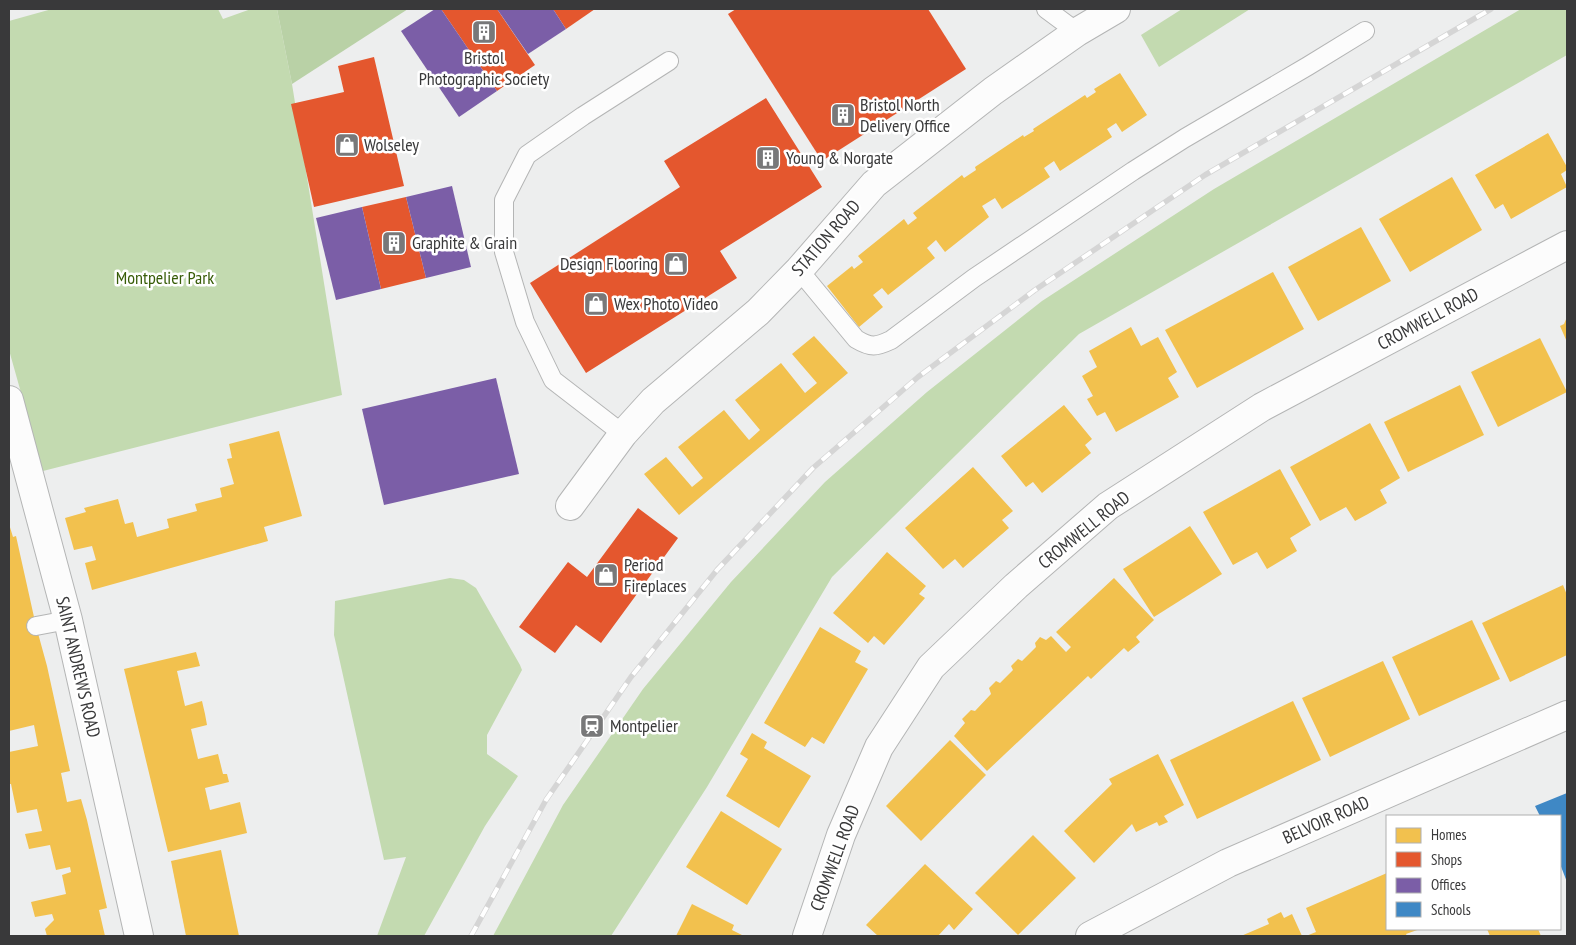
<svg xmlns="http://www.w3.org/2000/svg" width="1576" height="945" viewBox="0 0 1576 945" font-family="'PT Sans Narrow',sans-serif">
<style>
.green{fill:#c3dab0}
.forest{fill:#b9d1a6}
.homes{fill:#f2c14e}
.shops{fill:#e4572e}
.offices{fill:#7b5ea7}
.schools{fill:#3f88c5}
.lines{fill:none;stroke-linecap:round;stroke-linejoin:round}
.service-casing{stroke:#b4b5b5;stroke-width:20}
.minor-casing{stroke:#b4b5b5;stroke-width:30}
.tertiary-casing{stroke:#b4b5b5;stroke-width:30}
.service{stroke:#fcfcfc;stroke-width:18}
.minor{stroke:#fcfcfc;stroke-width:28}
.tertiary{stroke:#fcfcfc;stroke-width:28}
.rail-casing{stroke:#d5d5d5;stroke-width:5.5}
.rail{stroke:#fff;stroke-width:4;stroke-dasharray:11;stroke-linecap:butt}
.labels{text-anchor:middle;stroke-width:5;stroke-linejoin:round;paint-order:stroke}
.poi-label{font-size:18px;fill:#39393a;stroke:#fff;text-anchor:start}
.street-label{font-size:18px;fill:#39393a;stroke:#fff}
.park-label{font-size:18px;fill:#375c07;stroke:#fff}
</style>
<rect width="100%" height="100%" fill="#edeeee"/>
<g class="green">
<polygon points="52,9 218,9 223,19 251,9 277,9 292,84 342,395 43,471 9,350 9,21"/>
<polygon points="1182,9 1250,9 1159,67 1141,35"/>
<polygon points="1521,9 1567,9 1567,55 1079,334 832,577 707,787 611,936 493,936 563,805 643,689 731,582 825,482 927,392 1042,301 1214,189"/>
<polygon points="450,578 464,580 476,588 520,665 522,670 487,735 487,754 518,776 485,826 424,936 377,936 406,857 384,860 334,635 335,601"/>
</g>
<polygon class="forest" points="277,9 408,9 292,84"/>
<g class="homes">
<polygon points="1120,73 1147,115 1122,132 1116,123 1107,129 1112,137 1060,171 1054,161 1044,168 1050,177 1002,209 995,198 982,206 989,217 945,252 936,240 927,248 935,258 888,295 882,288 873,295 883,307 859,327 827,286 852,266 854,269 863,262 858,256 904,219 908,225 913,221 917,218 913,213 962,175 964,178 976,170 975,167 1023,135 1024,137 1034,131 1033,129 1085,95 1087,98 1096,92 1094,89"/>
<polygon points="1548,133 1567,167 1567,170 1561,174 1567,187 1511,219 1503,204 1495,209 1475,175"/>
<polygon points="1452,177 1482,230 1410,272 1379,219"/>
<polygon points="1361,227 1391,281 1318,321 1288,267"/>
<polygon points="1273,272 1304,329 1197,388 1165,330"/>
<polygon points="1567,317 1567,342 1560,326 1564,324"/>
<polygon points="1131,327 1141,346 1158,337 1177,372 1168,378 1179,397 1116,432 1105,412 1097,416 1087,399 1093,396 1082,376 1097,367 1089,351"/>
<polygon points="814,336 848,373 679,515 644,474 666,457 692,487 703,478 678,447 724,410 749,440 760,430 735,400 781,363 805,393 817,383 792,354"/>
<polygon points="1540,338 1567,392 1498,427 1471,372"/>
<polygon points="1460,385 1484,435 1408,472 1384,422"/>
<polygon points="1064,405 1092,439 1085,445 1091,453 1042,493 1033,482 1026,487 1001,456"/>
<polygon points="1370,423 1400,478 1380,490 1387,503 1368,514 1355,521 1346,507 1320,521 1290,467"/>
<polygon points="279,431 302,516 264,527 268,541 92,590 85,563 96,560 92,546 74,550 65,518 86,512 84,508 118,499 125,524 133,522 137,537 169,528 167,519 197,511 195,504 222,497 220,488 234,484 227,459 232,458 229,444"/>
<polygon points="973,467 1013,511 1002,520 1009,528 963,568 955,559 943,569 905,528"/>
<polygon points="1280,469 1311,525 1290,538 1297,551 1267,569 1257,552 1233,565 1203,512"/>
<polygon points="9,524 13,537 16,536 36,626 47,666 70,771 61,773 67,802 81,799 87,820 107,908 99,910 105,936 47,936 45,929 54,920 52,914 35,917 31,902 66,894 62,875 71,872 70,867 56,870 50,845 29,849 25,834 42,831 37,809 17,813 11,784 9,784 9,752 38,746 34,725 9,731"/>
<polygon points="1190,526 1222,574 1154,617 1123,569"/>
<polygon points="887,552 926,586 919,594 925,598 884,645 874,636 868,643 833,613"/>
<polygon points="1114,578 1154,620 1136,637 1140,642 1128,652 1124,648 1091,679 1088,676 987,771 954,736 965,723 962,719 971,710 975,711 991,694 989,688 996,681 1000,683 1013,670 1011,666 1018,659 1022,661 1036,647 1035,643 1040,637 1046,640 1051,636 1066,652 1071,647 1056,632"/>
<polygon points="1563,585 1567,595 1567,655 1510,682 1482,623"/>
<polygon points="1472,620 1500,679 1419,716 1392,657"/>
<polygon points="820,627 861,651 855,662 868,669 824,744 812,737 805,747 764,723"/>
<polygon points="196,652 200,666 177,671 185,706 202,701 205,714 207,725 191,729 198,759 218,754 223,774 227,774 229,782 205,788 210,810 240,802 247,833 168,852 124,669"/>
<polygon points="1383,661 1410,719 1330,757 1302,698"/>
<polygon points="1293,701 1321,760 1197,819 1170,760"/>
<polygon points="752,733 767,742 764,748 811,776 779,828 726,796 748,759 740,754"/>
<polygon points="950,740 986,775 921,841 886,806"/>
<polygon points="1158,754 1184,805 1164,816 1168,822 1159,826 1157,822 1136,832 1132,824 1094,863 1064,831 1112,784 1109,779"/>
<polygon points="721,811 782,849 747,905 686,867"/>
<polygon points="1033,835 1076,878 1018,935 975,893"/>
<polygon points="221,850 239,936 186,936 171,861"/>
<polygon points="925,864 973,909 954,930 949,924 938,936 878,936 866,925"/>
<polygon points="1387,873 1387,929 1420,929 1406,934 1407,936 1306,936 1316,932 1306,908"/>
<polygon points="692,904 734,925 732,930 744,936 676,936"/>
<polygon points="1281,912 1284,918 1292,914 1302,936 1241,936 1269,924 1267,919"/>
<polygon points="1487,929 1538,929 1541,936 1490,936"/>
</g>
<g class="shops">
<polygon points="441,9 497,9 535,65 497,91"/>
<polygon points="553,9 595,9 566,29"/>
<polygon points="736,9 928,9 966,69 822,161 728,14"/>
<polygon points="374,57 404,186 314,207 291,104 344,92 338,66"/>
<polygon points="766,98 822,187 720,251 737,278 586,373 530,283 680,187 664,161"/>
<polygon points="406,197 426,278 381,289 362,207"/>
<polygon points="638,508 678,538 601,643 576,625 555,653 519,627 568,562 587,577"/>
</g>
<g class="offices">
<polygon points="435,9 441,9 497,91 459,117 401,31"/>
<polygon points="497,9 553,9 566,29 528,54"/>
<polygon points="452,186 471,267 426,278 406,197"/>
<polygon points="362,207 381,289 336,300 316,218"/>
<polygon points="496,378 519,474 384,505 362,409"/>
</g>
<polygon class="schools" points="1567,793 1567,882 1560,864 1560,816 1540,816 1535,806"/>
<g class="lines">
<defs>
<g id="service">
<polyline points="1046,9 1077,32"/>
<path d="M799 270 856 339C871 348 876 347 891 340L974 278 1133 171 1185 138 1308 66 1365 31"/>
<polyline points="623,434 553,380 525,322 504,252 504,200 527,155 583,116 669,61"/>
<polyline points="36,626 68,620"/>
</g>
<g id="minor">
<polyline points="9,400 68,620 139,936"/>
<polyline points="570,506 623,434 653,401 758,312 799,270 874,184 993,91 1077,32 1116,9"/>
<polyline points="1090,936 1228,863 1567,715"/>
</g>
<polyline id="tertiary" points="807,936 841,835 879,747 931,667 1016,586 1108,506 1262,407 1567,245"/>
</defs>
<use href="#service" class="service-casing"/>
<use href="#minor" class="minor-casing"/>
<use href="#tertiary" class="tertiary-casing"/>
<use href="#service" class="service"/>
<use href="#minor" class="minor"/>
<use href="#tertiary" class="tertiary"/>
<defs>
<polyline id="rail" points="471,936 546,800 631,677 717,570 813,468 918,377 1035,290 1205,175 1491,9"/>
</defs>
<use href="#rail" class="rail-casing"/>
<use href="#rail" class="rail"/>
</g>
<defs>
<symbol id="building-square" viewBox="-11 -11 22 22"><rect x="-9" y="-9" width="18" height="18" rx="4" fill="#787879" stroke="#fff"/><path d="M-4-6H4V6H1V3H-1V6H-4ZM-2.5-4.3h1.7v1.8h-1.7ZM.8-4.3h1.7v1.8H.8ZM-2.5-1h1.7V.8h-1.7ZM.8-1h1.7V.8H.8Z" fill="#fff"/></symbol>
<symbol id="shop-square" viewBox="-11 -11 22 22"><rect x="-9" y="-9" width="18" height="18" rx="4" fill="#787879" stroke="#fff"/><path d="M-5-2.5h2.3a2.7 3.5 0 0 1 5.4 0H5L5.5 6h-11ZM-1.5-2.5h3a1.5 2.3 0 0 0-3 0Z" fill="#fff"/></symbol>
<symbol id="station-square" viewBox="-11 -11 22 22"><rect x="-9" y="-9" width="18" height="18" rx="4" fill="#787879" stroke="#fff"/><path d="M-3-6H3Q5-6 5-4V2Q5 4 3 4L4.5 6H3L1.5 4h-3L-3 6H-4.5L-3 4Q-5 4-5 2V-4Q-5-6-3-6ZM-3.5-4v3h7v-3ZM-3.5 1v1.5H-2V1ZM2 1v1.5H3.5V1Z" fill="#fff"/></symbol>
</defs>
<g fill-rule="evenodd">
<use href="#building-square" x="470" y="18" width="28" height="28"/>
<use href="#building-square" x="829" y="101" width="28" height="28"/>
<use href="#shop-square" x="333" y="131" width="28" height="28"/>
<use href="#building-square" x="754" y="144" width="28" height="28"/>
<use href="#building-square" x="380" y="229" width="28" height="28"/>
<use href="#shop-square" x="662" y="250" width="28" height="28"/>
<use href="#shop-square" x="582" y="290" width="28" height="28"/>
<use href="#shop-square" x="592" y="561" width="28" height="28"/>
<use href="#station-square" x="578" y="712" width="28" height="28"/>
</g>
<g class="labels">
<g class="poi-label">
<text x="484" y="64" text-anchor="middle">Bristol<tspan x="484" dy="21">Photographic Society</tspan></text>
<text x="860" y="111">Bristol North<tspan x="860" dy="21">Delivery Office</tspan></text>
<text x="364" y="151">Wolseley</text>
<text x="786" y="164">Young &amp; Norgate</text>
<text x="412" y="249">Graphite &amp; Grain</text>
<text x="658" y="270" text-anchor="end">Design Flooring</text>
<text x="614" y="310">Wex Photo Video</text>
<text x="624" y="571">Period<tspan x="624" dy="21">Fireplaces</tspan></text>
<text x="610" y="732">Montpelier</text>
</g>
<g class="street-label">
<text transform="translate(826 238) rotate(-49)" y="6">STATION ROAD</text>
<text transform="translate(1428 319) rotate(-28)" y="6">CROMWELL ROAD</text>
<text transform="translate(1084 530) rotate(-39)" y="6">CROMWELL ROAD</text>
<text transform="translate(78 667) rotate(77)" y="6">SAINT ANDREWS ROAD</text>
<text transform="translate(1326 820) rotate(-24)" y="6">BELVOIR ROAD</text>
<text transform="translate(835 858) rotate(-70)" y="6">CROMWELL ROAD</text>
</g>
<g class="park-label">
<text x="165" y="284">Montpelier Park</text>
</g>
</g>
<rect width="1576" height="945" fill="none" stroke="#39393a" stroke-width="20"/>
<rect x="1386" y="815" width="175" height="115" fill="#ffffff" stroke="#b0b0b0"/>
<rect x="1396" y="828" width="25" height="15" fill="#f2c14e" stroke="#b0b0b0"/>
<text x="1431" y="840" font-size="15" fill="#39393a">Homes</text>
<rect x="1396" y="852" width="25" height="15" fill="#e4572e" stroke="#b0b0b0"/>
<text x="1431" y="865" font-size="15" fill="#39393a">Shops</text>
<rect x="1396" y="878" width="25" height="15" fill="#7b5ea7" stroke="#b0b0b0"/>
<text x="1431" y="890" font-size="15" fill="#39393a">Offices</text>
<rect x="1396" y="902" width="25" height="15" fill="#3f88c5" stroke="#b0b0b0"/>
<text x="1431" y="915" font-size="15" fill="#39393a">Schools</text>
</svg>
